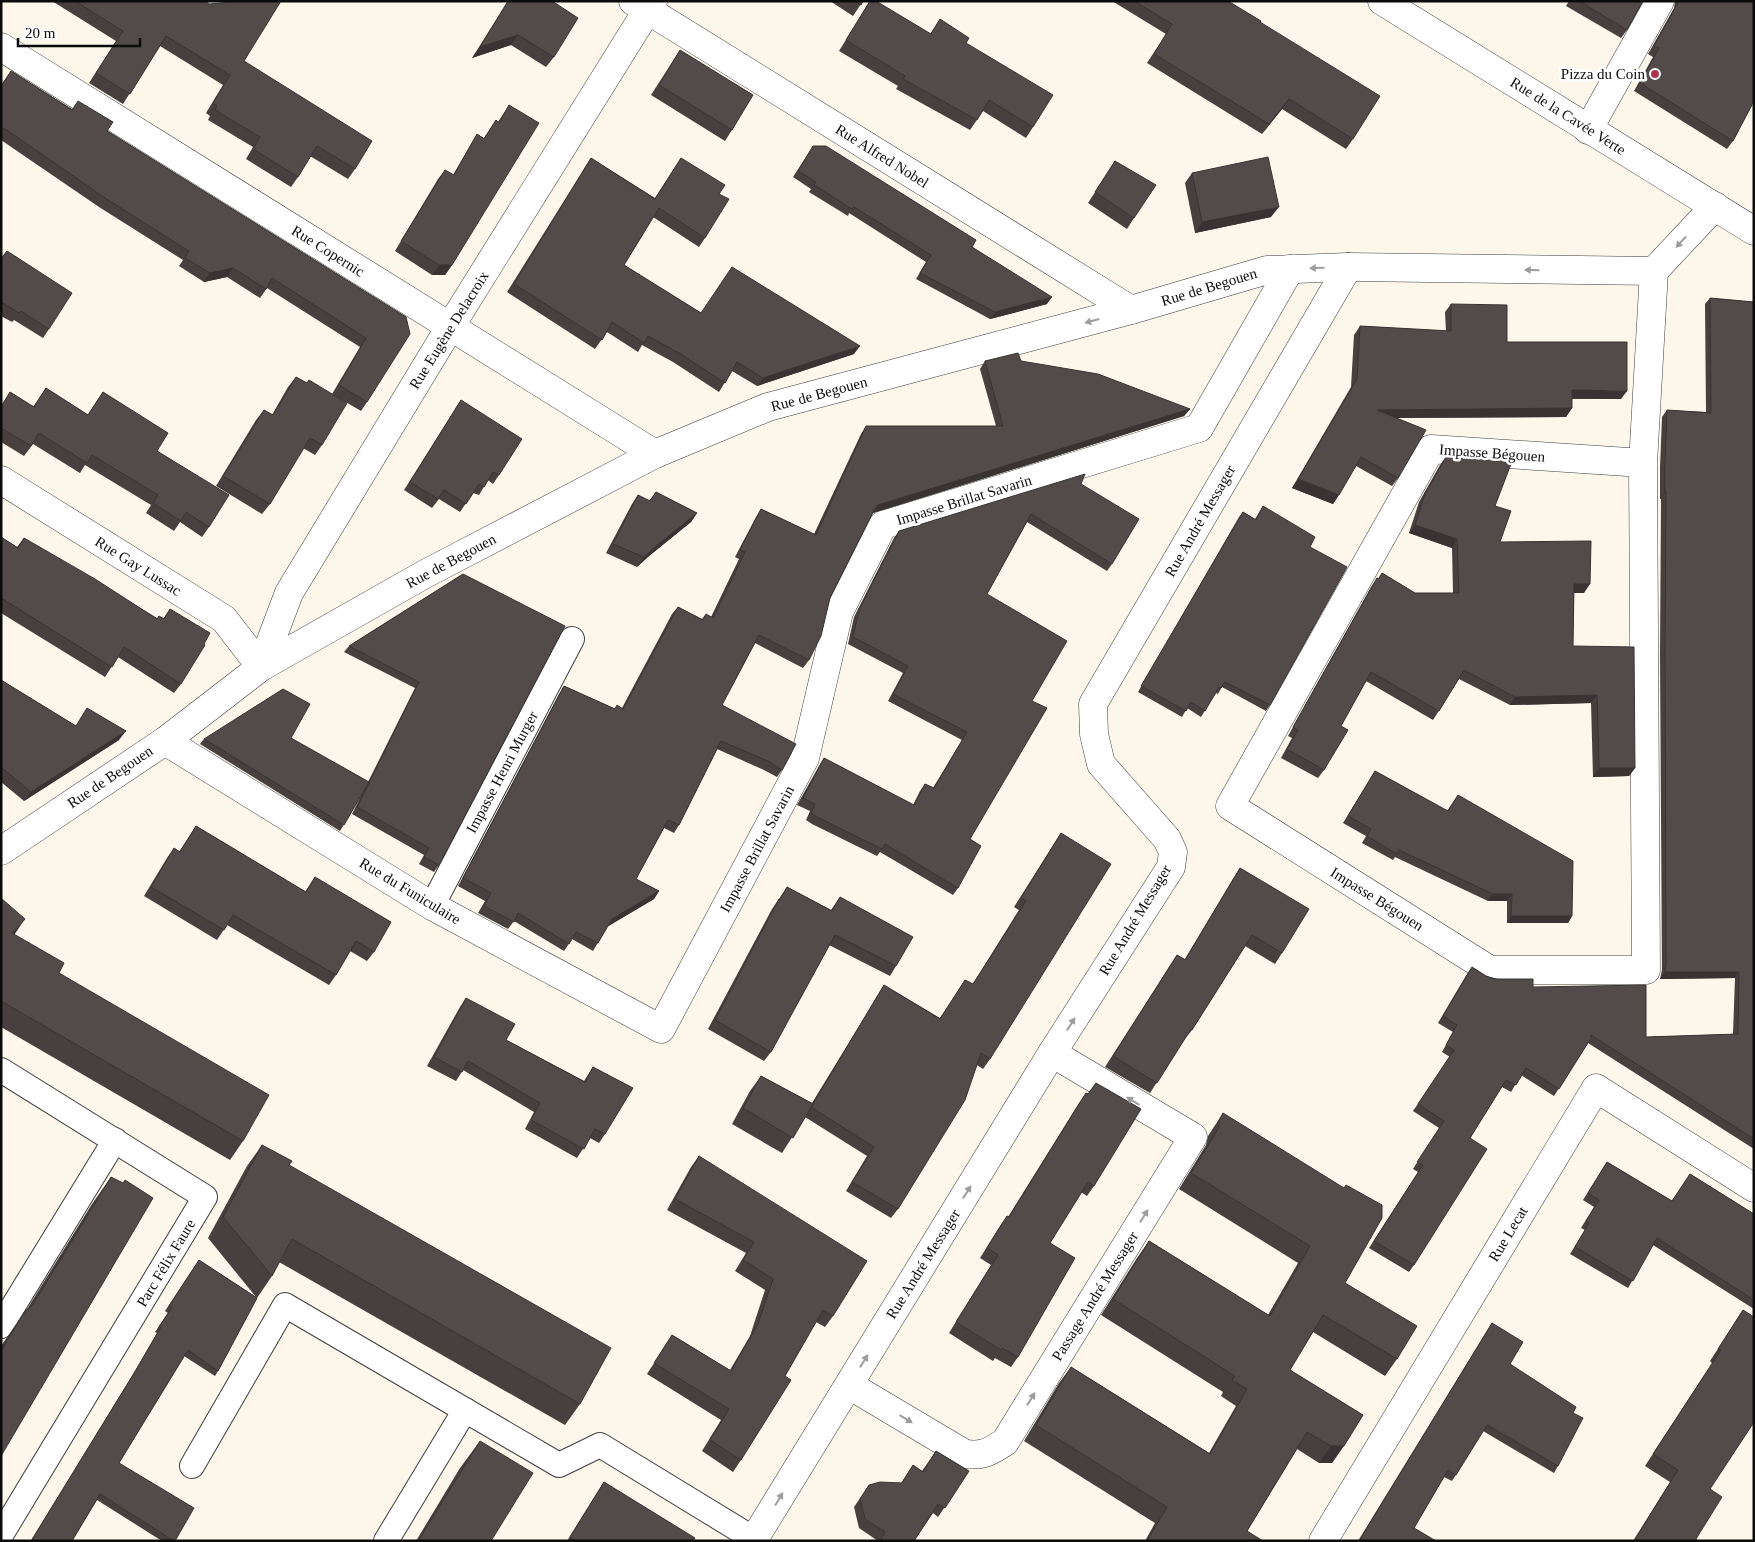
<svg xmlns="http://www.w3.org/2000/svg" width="1755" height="1542" viewBox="0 0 1755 1542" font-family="Georgia,serif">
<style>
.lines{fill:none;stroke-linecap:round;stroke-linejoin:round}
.service-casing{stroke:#3e3e3e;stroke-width:26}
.minor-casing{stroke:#3e3e3e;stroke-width:29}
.tertiary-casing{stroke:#3e3e3e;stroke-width:29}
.service{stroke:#fff;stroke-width:24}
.minor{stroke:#fff;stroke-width:28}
.tertiary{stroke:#fff;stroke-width:28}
.wall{fill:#47403f}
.shaded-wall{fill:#393433}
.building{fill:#524b49;stroke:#393433}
.oneway{fill:#9d9d9d}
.poi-dot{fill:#aa3451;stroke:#fff;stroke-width:2}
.labels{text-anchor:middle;stroke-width:5;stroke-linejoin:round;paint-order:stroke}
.poi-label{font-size:15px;fill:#0b0b0b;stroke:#fff;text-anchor:end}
.street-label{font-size:15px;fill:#0b0b0b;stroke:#fff}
</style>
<rect width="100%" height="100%" fill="#fdf6eb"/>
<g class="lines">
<defs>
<g id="service">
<polyline points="432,906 572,639"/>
<polyline points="1,1070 205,1197 1,1535"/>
<polyline points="1,1326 115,1140"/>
<polyline points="192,1466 285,1305 559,1465 600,1445 754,1539"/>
<polyline points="386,1541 465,1410"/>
</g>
<g id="minor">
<polyline points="633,1 1131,310"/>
<polyline points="1,47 655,454"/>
<polyline points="1588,130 1660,1"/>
<polyline points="1643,463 1431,449 1230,806 1490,970 1646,970 1643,463 1654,271"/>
<polyline points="1,480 224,619 261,667"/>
<polyline points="261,667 289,593 450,327 653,1"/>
<polyline points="165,741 432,906 661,1029 805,758 839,612 883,525 1199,428 1290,269"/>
<polyline points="1,851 165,741 261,667 425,574 655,454 768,407 1131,310 1267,270 1348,267 1654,271 1715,206"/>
<path d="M849 1385 965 1454C984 1456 989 1452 1005 1442L1193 1137 1052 1053"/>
<polyline points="753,1541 1052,1053 1171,867 1173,852 1167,839 1101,764 1094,734 1093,704 1348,267"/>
<polyline points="1323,1541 1596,1088 1754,1188"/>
</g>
<polyline id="tertiary" points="1382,1 1754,231"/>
</defs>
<use href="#service" class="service-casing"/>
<use href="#minor" class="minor-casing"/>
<use href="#tertiary" class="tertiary-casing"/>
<use href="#service" class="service"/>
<use href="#minor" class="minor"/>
<use href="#tertiary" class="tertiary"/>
</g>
<g class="wall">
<polygon points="52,1 205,1 244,61 355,169 348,179 310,156 298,177 291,187 246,159 253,147 208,120 210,116 206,113 223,85 160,46 123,104 89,83 116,41"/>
<polygon points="508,1 552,1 554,57 546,67 511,45 472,58"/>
<polygon points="830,1 863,1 853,16"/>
<polygon points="870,1 930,34 940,19 966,43 1033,127 1026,138 983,111 970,130 896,89 898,86 839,51"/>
<polygon points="1112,1 1228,1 1260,22 1353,139 1346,149 1282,109 1262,134 1147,63 1166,34"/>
<polygon points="1569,1 1643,1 1627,30 1621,38 1566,6"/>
<polygon points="1675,1 1754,1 1754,104 1753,103 1733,141 1727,149 1634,91 1653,57 1648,54 1674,8"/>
<polygon points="680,50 732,130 725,141 651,95"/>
<polygon points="11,71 406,317 367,402 361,411 332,394 360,347 267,288 260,298 227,277 204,282 179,266 183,260 99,207 1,140 1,85"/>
<polygon points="509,105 452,265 445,275 432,275 395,251 438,179 445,170 453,175 471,144 477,134 484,138 496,120 498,122"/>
<polygon points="813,146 972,247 1047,304 990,319 916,279 926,262 849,213 848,216 809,192 811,189 793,177"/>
<polygon points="591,158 655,198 681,158 719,194 705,238 699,247 653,217 624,265 701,313 854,354 757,386 732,371 719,392 673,362 642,345 638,352 607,332 595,349 507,292"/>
<polygon points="1115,161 1134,218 1127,229 1088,203"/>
<polygon points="1192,173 1271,217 1195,233 1185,183"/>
<polygon points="7,251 49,329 43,338 14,320 12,322 1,316 1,258"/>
<polygon points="1710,298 1754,302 1754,1149 1588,1043 1554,1096 1521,1075 1511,1092 1502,1087 1470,1138 1414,1265 1409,1272 1369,1248 1418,1172 1413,1169 1439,1128 1413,1111 1450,1057 1442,1052 1453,1032 1438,1023 1467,974 1472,967 1486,976 1533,987 1646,1037 1733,1034 1735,978 1660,979 1662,970 1660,655 1661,499 1660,499 1660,467 1662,417 1667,410 1706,412 1705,304"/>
<polygon points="1451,304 1507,342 1621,399 1572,399 1572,408 1566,417 1397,418 1398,478 1392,486 1356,466 1333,504 1292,488 1351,387 1354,335 1360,326 1446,331 1445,312"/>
<polygon points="985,361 1021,361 1190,409 1184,416 873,513 830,598 809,660 803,668 755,643 722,705 782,770 777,777 764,770 717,749 679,825 674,833 664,828 636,879 659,891 654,899 608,926 593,951 572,939 564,951 514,921 508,929 478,913 485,901 458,886 559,694 564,686 615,709 622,708 672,614 678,607 702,619 706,614 711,617 739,559 735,557 756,517 761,509 814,534 861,434 866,426 996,426 980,369"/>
<polygon points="296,377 307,383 309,380 322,445 315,455 303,448 270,504 262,514 216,486 256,420 264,410 272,415 288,387"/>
<polygon points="46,388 88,415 103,392 157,451 209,527 202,537 180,522 174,531 146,513 151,505 85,465 80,473 33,444 24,456 1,442 1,406 10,392 33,407"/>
<polygon points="461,400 499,475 493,484 488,480 479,495 473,493 460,512 439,499 432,508 404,490"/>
<polygon points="1446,457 1495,506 1500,542 1584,593 1574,593 1573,646 1635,768 1629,776 1593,777 1591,703 1510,705 1459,679 1433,720 1366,681 1341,726 1324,770 1318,778 1281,758 1292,738 1288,736 1371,587 1377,578 1378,579 1382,573 1415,593 1453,593 1452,548 1409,533 1419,502 1440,465"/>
<polygon points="1081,484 1112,564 1107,571 1027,522 987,594 1032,701 970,839 958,888 953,895 880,852 877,856 812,824 806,820 810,811 797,805 819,766 824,758 913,805 920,791 925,784 933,788 962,740 888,701 903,673 848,644 854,617 894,538 899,531"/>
<polygon points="656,492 697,513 691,522 649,556 637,567 606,553 632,504 638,495 649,501"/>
<polygon points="1263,506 1310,547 1270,705 1266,711 1222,687 1218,694 1216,693 1201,717 1187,708 1182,717 1138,692 1239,517 1243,512 1255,519"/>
<polygon points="1,537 17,547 24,538 157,618 163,619 170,609 181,684 174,693 118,657 105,677 1,613"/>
<polygon points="463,574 439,865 434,872 419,864 424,855 352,814 362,794 340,831 200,744 204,739 291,738 368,782 415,688 344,652 349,646"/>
<polygon points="1,680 76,726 87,708 119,740 24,801 1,782"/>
<polygon points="1375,771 1447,811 1458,795 1572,916 1568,923 1507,923 1507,901 1488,901 1395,857 1393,860 1362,843 1366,836 1343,823"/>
<polygon points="196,826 305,892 315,877 374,952 367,961 350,951 336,975 329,985 227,925 217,940 144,896 167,858 174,848 179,852"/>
<polygon points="1061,833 990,1059 983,1069 977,1065 898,1209 891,1218 846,1191 867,1156 805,1117 782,1153 732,1124 750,1091 761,1076 812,1103 878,995 884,985 940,1018 965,980 973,984 1019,910 1014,907"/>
<polygon points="1240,868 1282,953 1275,964 1245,946 1192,1030 1184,1040 1150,1093 1105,1067 1177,955 1185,959 1233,879"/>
<polygon points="787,887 831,910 840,897 896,966 890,976 829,945 771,1052 764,1061 708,1029 772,909"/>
<polygon points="1,900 14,934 59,973 243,1141 230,1160 1,1027"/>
<polygon points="466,998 506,1040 584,1081 593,1067 605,1134 599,1143 590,1138 577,1158 525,1129 534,1112 463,1070 456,1081 427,1066 460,1007"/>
<polygon points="1096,1083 1094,1186 1087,1196 1081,1192 1050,1243 1018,1357 1011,1367 995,1358 993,1361 949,1333 991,1265 980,1258 1000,1226 1007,1216 1008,1217 1079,1103 1086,1093 1088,1094"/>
<polygon points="1223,1113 1345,1283 1397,1359 1385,1376 1313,1332 1290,1370 1363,1415 1332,1463 1319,1463 1297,1449 1247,1531 1263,1541 1145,1541 1155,1523 1024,1441 1059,1383 1071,1367 1209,1453 1236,1406 1221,1396 1223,1392 1101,1315 1137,1258 1149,1241 1268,1315 1298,1263 1179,1189 1206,1145 1208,1136"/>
<polygon points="262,1145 289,1165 580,1404 565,1425 279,1262 272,1276 257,1298 218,1371 215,1376 184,1356 119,1463 175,1541 162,1541 97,1500 72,1541 31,1541 132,1376 157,1333 155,1332 168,1313 165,1311 199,1260 256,1297 208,1238 247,1166"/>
<polygon points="699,1156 833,1316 825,1327 816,1322 785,1376 741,1460 733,1472 702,1451 721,1420 647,1374 672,1335 730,1370 750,1336 765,1290 735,1271 746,1253 667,1210 691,1167"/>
<polygon points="1607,1162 1672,1201 1690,1174 1754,1214 1754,1309 1653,1245 1628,1288 1570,1254 1585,1230 1581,1228 1594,1207 1583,1200"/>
<polygon points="111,1177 1,1456 1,1346 25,1311 27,1309 92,1204"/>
<polygon points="1743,1310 1710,1489 1696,1539 1698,1541 1633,1541 1670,1482 1645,1466 1712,1363 1710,1361"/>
<polygon points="1492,1323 1510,1364 1573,1413 1558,1466 1554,1473 1483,1431 1452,1481 1444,1477 1414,1528 1436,1541 1358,1541"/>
<polygon points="480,1441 491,1541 416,1541 460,1468"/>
<polygon points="936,1451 969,1471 938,1517 933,1513 914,1541 878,1541 859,1528 854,1507 869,1485 901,1483 913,1465 922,1471"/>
<polygon points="604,1482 693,1541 567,1541"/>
</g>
<g class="shaded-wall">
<polygon points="518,35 511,45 472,58 480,47"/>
<polygon points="1289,99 1282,109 1262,134 1269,124"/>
<polygon points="1279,207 1271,217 1195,233 1202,222"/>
<polygon points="439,265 452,265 445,275 432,275"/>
<polygon points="233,268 227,277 204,282 210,273"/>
<polygon points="1052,297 1047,304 990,319 995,312"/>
<polygon points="860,346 854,354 757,386 763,378"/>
<polygon points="1572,390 1627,391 1621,399 1566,398"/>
<polygon points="1572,408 1566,417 1371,418 1377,410"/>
<polygon points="1190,409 1184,416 873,513 869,518 878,505"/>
<polygon points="1298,479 1339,495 1333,504 1292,488"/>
<polygon points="1665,492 1666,492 1661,499 1660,499"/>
<polygon points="697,513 691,522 649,556 637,567 644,557 656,546"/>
<polygon points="1415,525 1457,539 1452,548 1409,533"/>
<polygon points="1574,584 1590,584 1584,593 1568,593"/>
<polygon points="1597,695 1591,703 1510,705 1515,697"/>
<polygon points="126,731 119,740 24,801 31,792"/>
<polygon points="1599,768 1635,768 1629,776 1593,777"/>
<polygon points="659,891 654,899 607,927 612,919"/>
<polygon points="1493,894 1512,894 1507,901 1488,901"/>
<polygon points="1511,916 1572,916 1568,923 1507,923"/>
<polygon points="25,919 12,938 12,933"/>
<polygon points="1665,972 1739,972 1735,978 1660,979"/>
<polygon points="1331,1446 1344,1446 1332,1463 1319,1463"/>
</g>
<g class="building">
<polygon points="75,1 205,1 209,4 242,1 281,1 244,61 372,141 355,169 317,146 298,177 253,149 260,137 215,110 217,106 213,103 230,75 166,36 130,94 96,73 123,31"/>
<polygon points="508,1 552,1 578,18 554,57 518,35 480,47"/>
<polygon points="855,1 863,1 861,5"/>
<polygon points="870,1 876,1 931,34 940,19 969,38 966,43 1053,95 1033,127 989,100 977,120 903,79 905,76 846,40"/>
<polygon points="1134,1 1228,1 1261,21 1260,22 1380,96 1353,139 1289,99 1269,124 1154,54 1172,24"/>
<polygon points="1579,1 1643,1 1627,30"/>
<polygon points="1679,1 1754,1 1754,101 1733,141 1640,83 1659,48 1654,46"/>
<polygon points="680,50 753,95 732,130 659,85"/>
<polygon points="11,71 72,110 78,101 113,122 107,131 406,317 410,334 367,402 339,385 366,338 272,278 266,289 233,268 210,273 185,258 189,251 105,198 4,128 1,132 1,87"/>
<polygon points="509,105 539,123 452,265 439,265 401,241 445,170 454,175 477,134 484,139 496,120 499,123"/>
<polygon points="813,146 826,146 976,240 972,247 1052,297 995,312 920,273 931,255 854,207 852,209 814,185 816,182 798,171"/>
<polygon points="1268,157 1279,207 1202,222 1192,173"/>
<polygon points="591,158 655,199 681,158 725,185 719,194 729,199 705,238 659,208 624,265 701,313 732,267 860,346 763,378 737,362 725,383 679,353 648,336 644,343 612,322 602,340 514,284"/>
<polygon points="1115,161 1156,185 1134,218 1095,192"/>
<polygon points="7,251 72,293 49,329 21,311 19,313 1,302 1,259"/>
<polygon points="1710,298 1754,302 1754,1139 1591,1035 1591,1038 1559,1089 1526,1068 1516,1085 1506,1080 1470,1138 1487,1149 1414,1265 1374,1241 1423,1165 1417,1162 1444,1121 1418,1104 1454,1050 1446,1045 1457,1025 1443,1016 1472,967 1486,976 1494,979 1533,979 1533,987 1646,985 1646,1037 1738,1034 1739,972 1665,972 1666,963 1665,648 1666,492 1665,492 1665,461 1667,410 1711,413"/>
<polygon points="1451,304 1507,305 1507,342 1627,342 1627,391 1572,390 1572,408 1377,410 1426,430 1398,478 1361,457 1339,495 1298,479 1357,379 1360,326 1451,331"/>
<polygon points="1018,353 1021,361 1098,374 1190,409 878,505 874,510 830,598 821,636 809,660 759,635 722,705 796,744 782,770 770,762 721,741 679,825 668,820 636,879 659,891 612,919 598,943 576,932 569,944 518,913 514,922 484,906 491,893 463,878 564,686 615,709 617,705 623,709 678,607 703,620 706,614 713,618 745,552 740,550 761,509 816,535 866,426 1003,426 985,361"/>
<polygon points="296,377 307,383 309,380 347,403 322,445 310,438 270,504 223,476 264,410 273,415"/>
<polygon points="46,388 88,415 103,392 168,433 157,451 229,495 209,527 186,512 181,521 153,503 158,495 92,455 87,463 39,433 31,446 1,428 1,407 10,392 34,407"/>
<polygon points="461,400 522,439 499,475 493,472 484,487 479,484 466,504 444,490 438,499 410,482"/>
<polygon points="1446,457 1503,461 1511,464 1495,506 1511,511 1500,542 1591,541 1590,584 1574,584 1573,646 1634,647 1635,768 1599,768 1597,695 1515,697 1464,670 1439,711 1371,672 1341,726 1348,730 1324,770 1287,749 1298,730 1293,727 1377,578 1379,579 1382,573 1415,593 1459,593 1457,539 1415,525 1425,494"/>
<polygon points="1085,474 1081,484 1139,519 1112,564 1031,514 987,594 1067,641 1032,701 1047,708 970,839 981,846 958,888 885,844 882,849 817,817 811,813 815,804 803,798 824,758 914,805 925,784 934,788 967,732 893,694 908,666 853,637 859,610 899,531"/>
<polygon points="656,492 697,513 656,546 644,557 613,544 638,495 650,501"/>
<polygon points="1263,506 1315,537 1310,547 1347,567 1270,705 1225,682 1221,688 1219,687 1205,711 1191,702 1186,711 1141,686 1243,512 1256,520"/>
<polygon points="1,537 18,548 24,538 95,579 157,619 159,616 164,619 170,609 210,633 204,644 205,645 181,684 124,647 112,667 1,598"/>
<polygon points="463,574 565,626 439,865 424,857 429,848 357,807 419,682 349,646"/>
<polygon points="1,680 76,726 87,708 126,731 31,792 1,767"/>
<polygon points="283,689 310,704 291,738 369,782 344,825 204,739"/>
<polygon points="1375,771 1448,811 1458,795 1573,861 1572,916 1511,916 1512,894 1493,894 1399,850 1397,854 1367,836 1371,829 1348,816"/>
<polygon points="196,826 306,892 315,877 391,922 374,952 356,941 336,975 233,915 224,930 151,887 174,848 180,852"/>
<polygon points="1061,833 1111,864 990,1059 981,1053 965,1100 898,1209 852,1182 874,1147 811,1107 813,1104 884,985 940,1019 965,980 973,984 1026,901 1021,898"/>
<polygon points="1240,868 1309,909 1282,953 1252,935 1192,1030 1191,1029 1157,1083 1113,1056 1177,955 1185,960"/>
<polygon points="787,887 832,911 840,897 913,937 896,966 835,935 771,1052 715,1020 779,899 780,900"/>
<polygon points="2,899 25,919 12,933 64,963 59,973 269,1095 243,1141 1,1001"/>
<polygon points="466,998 515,1024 506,1040 585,1082 593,1067 633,1088 605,1134 595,1129 584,1149 531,1120 540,1103 468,1061 462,1072 434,1057"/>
<polygon points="761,1076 813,1104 793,1138 743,1108"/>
<polygon points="1096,1083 1141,1109 1094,1186 1088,1182 1050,1243 1075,1258 1018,1357 1002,1348 1001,1350 956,1322 998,1255 987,1248 1007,1216 1009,1217 1086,1093 1088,1094"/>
<polygon points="1223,1113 1344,1188 1346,1185 1382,1205 1382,1218 1345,1283 1417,1326 1397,1359 1323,1315 1290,1370 1363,1415 1344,1446 1331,1446 1307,1432 1247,1531 1263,1541 1147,1541 1167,1507 1036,1425 1071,1367 1210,1454 1247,1389 1232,1380 1235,1376 1113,1299 1149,1241 1270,1316 1310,1246 1191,1173 1218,1129 1220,1119"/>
<polygon points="262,1145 292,1161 289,1165 611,1348 580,1404 292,1239 272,1276 223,1217"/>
<polygon points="699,1156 867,1261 833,1316 823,1310 785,1376 791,1380 741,1460 710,1440 729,1409 654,1363 672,1335 731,1371 758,1324 773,1279 743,1260 754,1242 675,1199"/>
<polygon points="1607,1162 1672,1201 1690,1174 1754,1214 1754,1300 1657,1238 1633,1281 1575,1247 1589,1223 1586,1221 1599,1200 1588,1193"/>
<polygon points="111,1177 123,1183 125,1180 153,1198 1,1456 1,1351 25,1311 32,1306"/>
<polygon points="199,1260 257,1298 218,1371 188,1350 119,1463 194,1508 175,1541 174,1541 100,1494 72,1541 31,1541 136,1370 161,1327 159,1327 172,1307 169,1306"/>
<polygon points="1743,1310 1754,1317 1754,1422 1710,1489 1722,1497 1696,1539 1698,1541 1634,1541 1678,1470 1653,1454 1721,1350 1718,1349"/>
<polygon points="1492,1323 1523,1342 1510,1364 1576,1407 1573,1413 1583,1418 1558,1466 1487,1425 1456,1475 1448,1470 1414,1528 1436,1541 1359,1541"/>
<polygon points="480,1441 533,1473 491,1541 418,1541"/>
<polygon points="936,1451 969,1471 945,1508 938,1504 914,1541 880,1541 885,1532 865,1519 860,1499 869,1485 880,1482 902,1483 913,1465 923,1472"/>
<polygon points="604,1482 695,1538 693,1541 577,1541 570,1537"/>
</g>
<defs><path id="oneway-solid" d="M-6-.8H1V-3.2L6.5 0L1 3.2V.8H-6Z" transform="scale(1.25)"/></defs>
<g class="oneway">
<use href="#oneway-solid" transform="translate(1681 242) rotate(133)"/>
<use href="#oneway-solid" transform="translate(1317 268) rotate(178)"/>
<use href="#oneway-solid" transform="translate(1532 270) rotate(-179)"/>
<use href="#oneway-solid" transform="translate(1092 321) rotate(165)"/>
<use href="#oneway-solid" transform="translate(1071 1024) rotate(-58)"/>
<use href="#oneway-solid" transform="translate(1133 1101) rotate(-149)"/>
<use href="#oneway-solid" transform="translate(967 1192) rotate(-58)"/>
<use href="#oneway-solid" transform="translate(1144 1216) rotate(-58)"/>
<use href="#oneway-solid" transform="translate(864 1361) rotate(-58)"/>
<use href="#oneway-solid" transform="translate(1031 1399) rotate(-58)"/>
<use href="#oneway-solid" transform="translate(906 1419) rotate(31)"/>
<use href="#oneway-solid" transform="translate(779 1499) rotate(-59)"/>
</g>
<circle class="poi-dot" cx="1655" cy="74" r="5"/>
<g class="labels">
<g class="poi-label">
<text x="1645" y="79">Pizza du Coin</text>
</g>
<g class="street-label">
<text transform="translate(1568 116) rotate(32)" y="5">Rue de la Cavée Verte</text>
<text transform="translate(882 156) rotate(32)" y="5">Rue Alfred Nobel</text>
<text transform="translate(328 251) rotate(32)" y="5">Rue Copernic</text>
<text transform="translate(1209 287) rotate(-17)" y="5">Rue de Begouen</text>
<text transform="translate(449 330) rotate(-58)" y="5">Rue Eugène Delacroix</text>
<text transform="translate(819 394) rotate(-15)" y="5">Rue de Begouen</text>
<text transform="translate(1492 453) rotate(4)" y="5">Impasse Bégouen</text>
<text transform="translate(964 500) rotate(-17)" y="5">Impasse Brillat Savarin</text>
<text transform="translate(1200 521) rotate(-60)" y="5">Rue André Messager</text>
<text transform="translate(451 561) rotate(-28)" y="5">Rue de Begouen</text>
<text transform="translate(138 566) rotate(32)" y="5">Rue Gay Lussac</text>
<text transform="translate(502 772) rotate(-62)" y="5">Impasse Henri Murger</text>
<text transform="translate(110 777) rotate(-34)" y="5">Rue de Begouen</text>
<text transform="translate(757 849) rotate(-62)" y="5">Impasse Brillat Savarin</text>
<text transform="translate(410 891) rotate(31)" y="5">Rue du Funiculaire</text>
<text transform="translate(1377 899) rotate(32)" y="5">Impasse Bégouen</text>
<text transform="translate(1135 920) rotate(-59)" y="5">Rue André Messager</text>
<text transform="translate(1508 1234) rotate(-59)" y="5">Rue Lecat</text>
<text transform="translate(166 1263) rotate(-59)" y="5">Parc Félix Faure</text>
<text transform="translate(923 1264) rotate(-58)" y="5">Rue André Messager</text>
<text transform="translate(1095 1296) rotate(-58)" y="5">Passage André Messager</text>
</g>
</g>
<rect width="1755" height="1542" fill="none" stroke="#0b0b0b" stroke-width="5"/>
<path d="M18 38v8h122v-8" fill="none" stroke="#0b0b0b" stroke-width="2.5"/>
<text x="25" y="38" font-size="15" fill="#0b0b0b" stroke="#ffffff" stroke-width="4" paint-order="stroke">20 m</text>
</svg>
